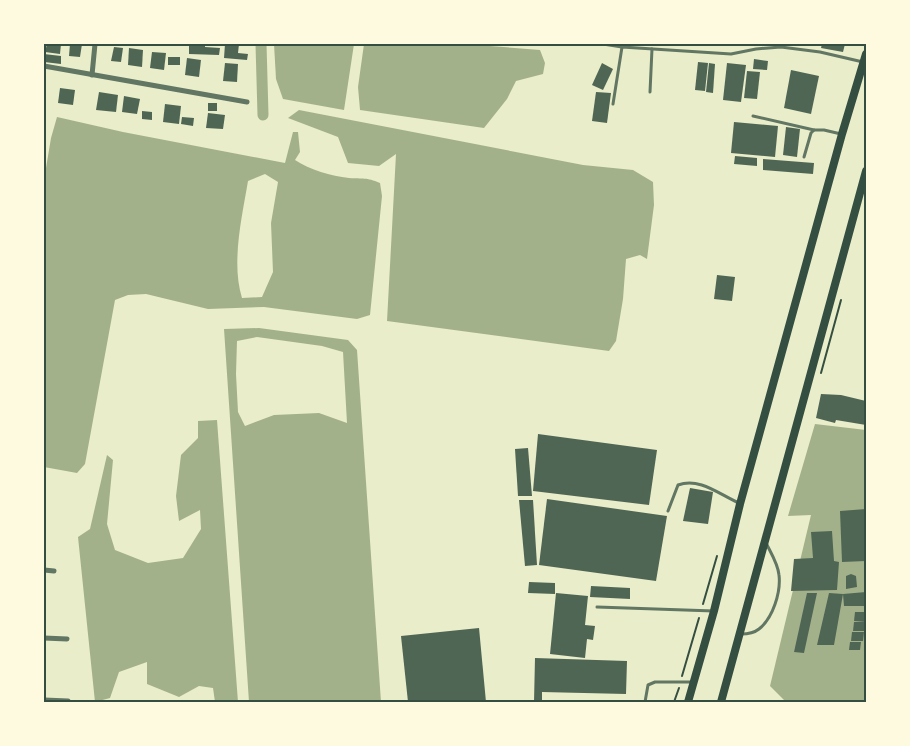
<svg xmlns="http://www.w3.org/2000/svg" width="910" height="746" viewBox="0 0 910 746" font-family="Poppins,sans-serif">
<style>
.water{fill:#a3b18a;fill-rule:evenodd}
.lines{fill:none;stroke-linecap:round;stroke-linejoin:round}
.canal{stroke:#a3b18a;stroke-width:11}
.building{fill:#4f6655}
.path{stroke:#344e41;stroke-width:2}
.service{stroke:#617663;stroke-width:3}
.minor{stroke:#617663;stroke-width:5}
.secondary{stroke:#344e41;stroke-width:8}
.neatline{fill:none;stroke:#344e41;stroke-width:2}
</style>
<rect width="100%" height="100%" fill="#e9edc9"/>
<g class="water">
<polygon points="274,44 354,44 344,110 283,99 276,79"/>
<polygon points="364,44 481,44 490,46 540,50 545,63 543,74 516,81 507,99 484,128 360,110 358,87"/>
<polygon points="299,110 583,165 633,170 653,182 654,205 647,259 640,255 626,259 623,299 616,341 609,351 387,321 396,154 379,166 348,163 338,137 288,118"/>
<path d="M57 117 123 132 285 163 293 132H298L300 152 295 160C310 170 331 176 349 178 363 179 366 177 380 183L382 196 370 315 357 319 264 307 208 309 146 294 128 295 115 300 85 464 77 473 44 467V180L51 138ZM265 174 278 182 271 223 273 272 262 297 242 298C231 263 242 217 248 181Z"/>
<path d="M259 328 348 340 357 350 381 702H249L224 329ZM257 337 322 346 343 352 347 423 319 413 274 415 245 426 238 412 236 374 237 341Z"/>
<polygon points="217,420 238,702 215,702 213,688 199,686 179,697 147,684 147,662 119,672 110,698 95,702 78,537 90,529 107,455 113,460 107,524 115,550 148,563 183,558 201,529 200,510 179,521 176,496 181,455 198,438 198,421"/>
<polygon points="815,424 866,430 866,702 786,702 770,686 811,515 788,516"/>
</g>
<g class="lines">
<polyline class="canal" points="261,44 263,115"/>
</g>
<g class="building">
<polygon points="47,44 61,44 60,54 45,52"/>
<polygon points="70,44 82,44 80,57 69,56"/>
<polygon points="189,44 205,44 205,47 220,48 219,55 189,54"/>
<polygon points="225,44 239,44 238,53 248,54 247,60 224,58"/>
<polygon points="822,44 845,44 843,52 821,48"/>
<polygon points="114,47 123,48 121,62 111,61"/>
<polygon points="129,48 143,50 142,67 128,65"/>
<polygon points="152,52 166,53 164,70 150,68"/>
<polygon points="44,54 61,56 61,64 44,62"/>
<rect x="168" y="57" width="12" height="8"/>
<polygon points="187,58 201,60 199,77 185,75"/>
<polygon points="754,59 768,61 767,70 753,69"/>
<polygon points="698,62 708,63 705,91 695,90"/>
<polygon points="225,63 238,64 237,82 223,81"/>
<polygon points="602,63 613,69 603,90 592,85"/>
<polygon points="709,63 715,64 713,93 706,92"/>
<polygon points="727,63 746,65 741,102 723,100"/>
<polygon points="791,70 819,76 811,114 784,108"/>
<polygon points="747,71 760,72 757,99 744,98"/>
<polygon points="60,88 75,90 73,105 58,103"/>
<polygon points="99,92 118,95 116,112 96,110"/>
<polygon points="596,92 611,93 607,123 592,121"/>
<polygon points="124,96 140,99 137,114 122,112"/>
<rect x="208" y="103" width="9" height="8"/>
<polygon points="165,104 181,106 179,124 163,122"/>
<polygon points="142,111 152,112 152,120 142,119"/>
<polygon points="208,113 225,115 223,129 206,128"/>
<polygon points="182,117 194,118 193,126 181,124"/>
<polygon points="734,122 778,126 775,157 731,153"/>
<polygon points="786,127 800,129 797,157 783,155"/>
<polygon points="735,156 757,158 757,166 734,164"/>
<polygon points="763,159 814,163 813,174 763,170"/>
<polygon points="717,275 735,277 732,301 714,299"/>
<polygon points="821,394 841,395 866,401 866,425 836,420 835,423 816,418"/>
<polygon points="538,434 657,450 649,505 533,491"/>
<polygon points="528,448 532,496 518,496 515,449"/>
<polygon points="690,488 713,492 708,524 683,521"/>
<polygon points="547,499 667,516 656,581 539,565"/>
<polygon points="519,500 533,500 537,565 525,566"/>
<polygon points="866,509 866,561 842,562 840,511"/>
<polygon points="832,531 834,561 839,562 837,590 791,591 794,559 813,558 811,532"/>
<polygon points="851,574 856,576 857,587 846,589 846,576"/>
<polygon points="529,582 555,583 555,594 528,593"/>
<polygon points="591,586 630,588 630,599 590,597"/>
<polygon points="866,592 866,606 844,606 843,594 834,645 817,645 829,593 843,594"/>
<polygon points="556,593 588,596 585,625 595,626 593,640 587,639 585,658 550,654"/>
<polygon points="807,593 817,593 804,653 794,652"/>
<polygon points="855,612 866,612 866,622 854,621"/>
<polygon points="854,622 866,622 864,631 853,631"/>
<polygon points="479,628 486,702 408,702 401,636"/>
<polygon points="852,632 864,632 863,641 851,641"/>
<polygon points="850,642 861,642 860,650 849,650"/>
<polygon points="535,658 627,661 626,694 542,692 542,702 534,702"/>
</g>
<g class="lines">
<g class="path">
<polyline points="821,373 841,300"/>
<polyline points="703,604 717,556"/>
<polyline points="682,676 699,618"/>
<polyline points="674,702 679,688"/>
</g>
<g class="service">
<polyline points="603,44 622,47"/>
<polyline points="650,92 652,49"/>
<polyline points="613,104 622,47 731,54 756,49 781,47 820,52 863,62"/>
<polyline points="753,116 814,130"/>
<polyline points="804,157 811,133 814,130 824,130 841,134"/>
<path d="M668 511 678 485C700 477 720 495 739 503"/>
<polyline points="597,607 714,611"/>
<path d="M741 634C747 634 754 633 759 629 773 618 781 592 779 575 778 564 771 553 766 543"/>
<polyline points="645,702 648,685 655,682 694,682"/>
</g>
<g class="minor">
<polyline points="44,66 247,102"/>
<polyline points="92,75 95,44"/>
<polyline points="44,570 54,571"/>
<polyline points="44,638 67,639"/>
<polyline points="44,700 68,701"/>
</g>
<g class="secondary">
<polyline points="688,702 714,611 740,504 842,134 866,54"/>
<polyline points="721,702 866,171"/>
</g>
</g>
<rect width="910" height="746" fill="none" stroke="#fefae0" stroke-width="90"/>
<rect x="45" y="45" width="820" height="656" class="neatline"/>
</svg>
